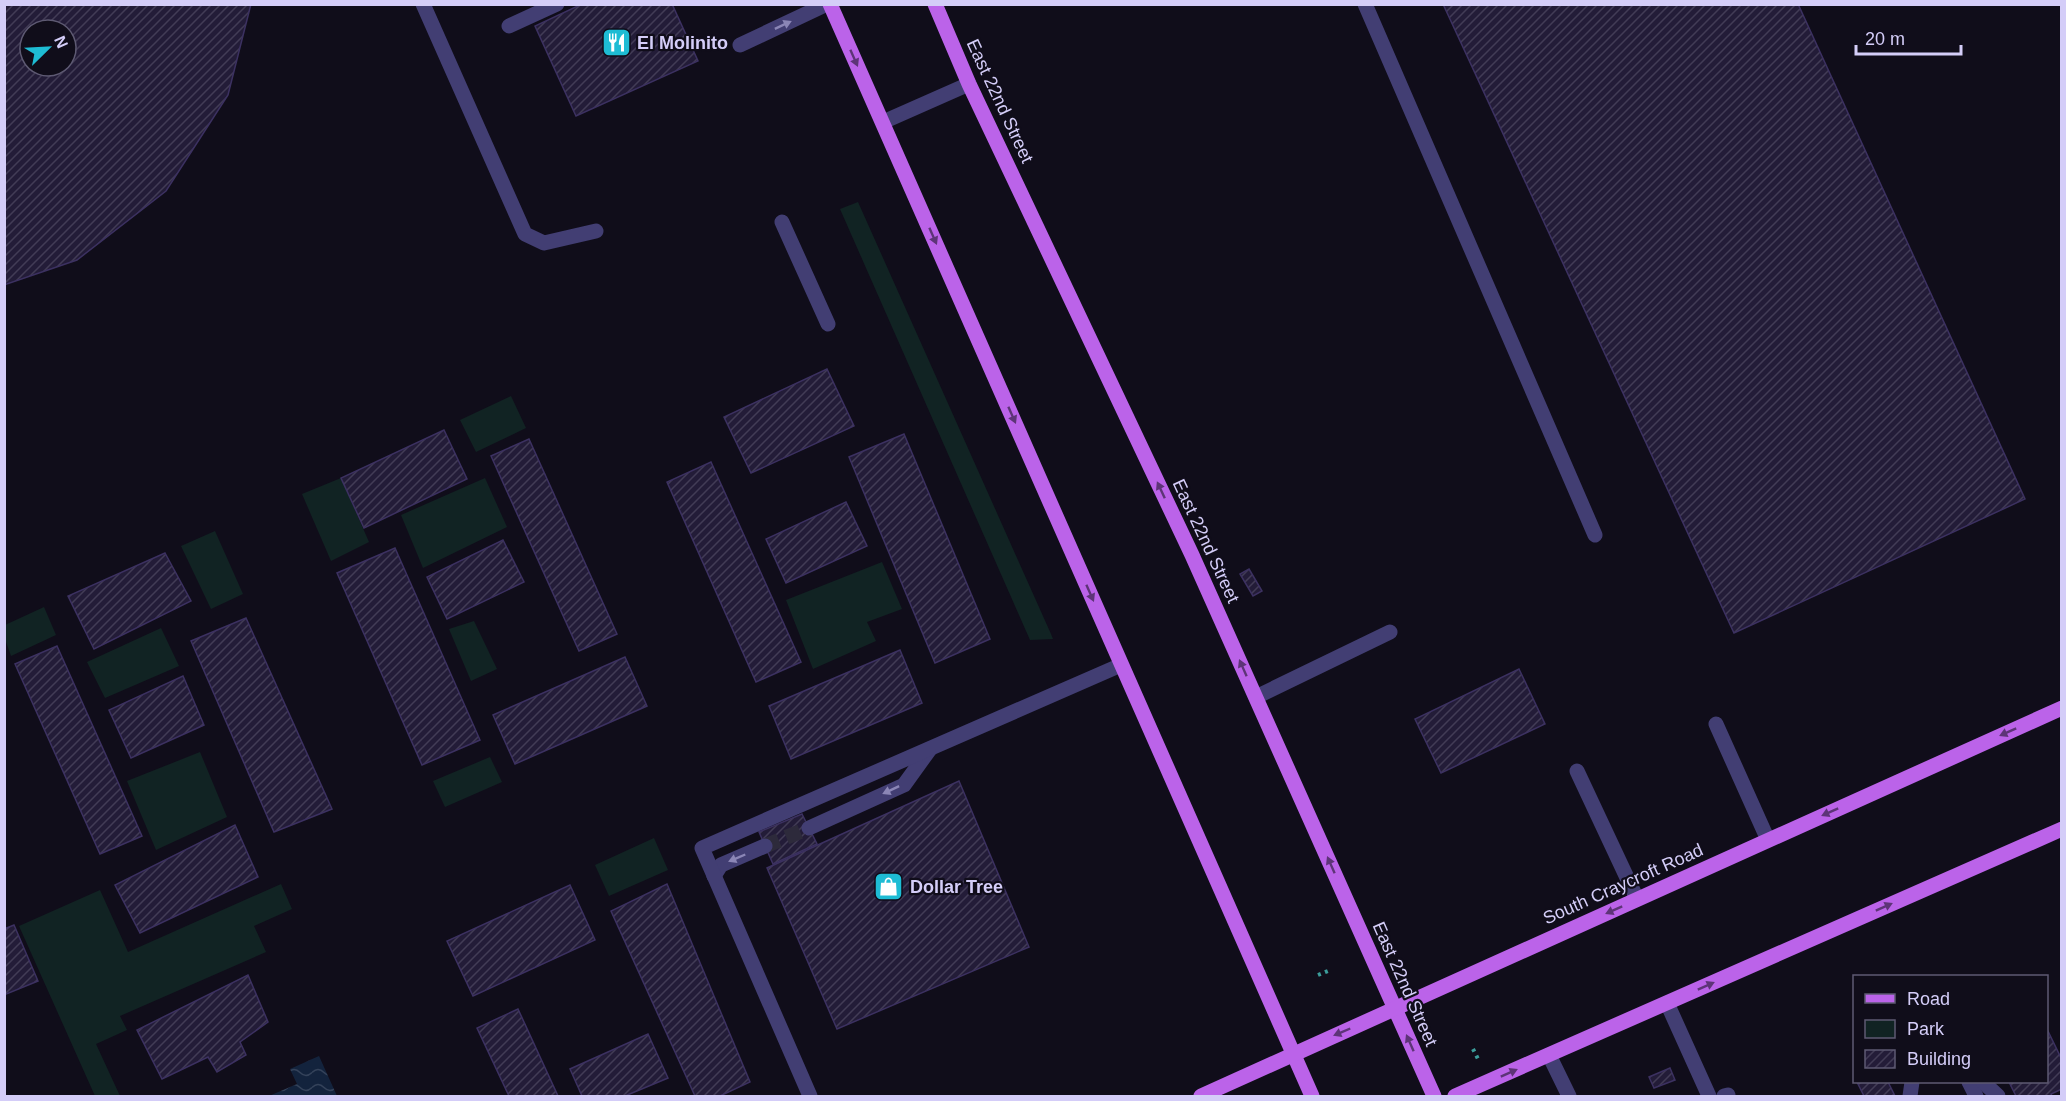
<svg xmlns="http://www.w3.org/2000/svg" width="2066" height="1101" viewBox="0 0 2066 1101" font-family="Helvetica,sans-serif">
<style>
.green{fill:#112323}
.water{fill:url(#water-waves)}
.building{fill:url(#building-hatch);stroke:#3c3161;stroke-width:1.5;fill-rule:evenodd}
.lines{fill:none;stroke-linecap:round;stroke-linejoin:round}
.minor-tunnel{stroke:#2d2a3b;stroke-width:15;stroke-dasharray:15 8;stroke-linecap:butt}
.path{stroke:#3c9d9b;stroke-width:4;stroke-dasharray:3 4.5;stroke-linecap:butt}
.minor{stroke:#423e73;stroke-width:15}
.major{stroke:#bb63e9;stroke-width:15}
.oneway{fill:#8b86b6}
.oneway2{fill:#5d3477}
.labels{text-anchor:middle;stroke-width:4.5;stroke-linejoin:round;paint-order:stroke}
.poi-label{font-size:18px;font-weight:bold;fill:#d4cdf8;stroke:#100d1a;text-anchor:start}
.street-label{font-size:18px;fill:#d4cdf8;stroke:#100d1a}
</style>
<defs>
<pattern id="water-waves" width="16" height="10" patternUnits="userSpaceOnUse" patternTransform="scale(1.5)"><rect width="16" height="10" fill="#13233d"/><path d="M0 5q4-4 8 0t8 0" fill="none" stroke="#34425a"/></pattern>
<pattern id="building-hatch" width="6" height="6" patternUnits="userSpaceOnUse" patternTransform="scale(1.5)"><rect width="6" height="6" fill="#231c38"/><path d="M-1 1l2-2M0 6l6-6M5 7l2-2" fill="none" stroke="#423c56"/></pattern>
</defs>
<rect width="100%" height="100%" fill="#100d1a"/>
<g class="green">
<polygon points="858,202 1051,634 1053,639 1030,640 840,209"/>
<polygon points="511,396 526,428 476,452 460,420"/>
<polygon points="341,478 369,542 331,561 302,494"/>
<polygon points="485,478 507,527 423,568 401,515"/>
<polygon points="215,531 243,594 211,609 181,546"/>
<polygon points="882,562 902,609 867,622 876,641 813,669 786,600"/>
<polygon points="44,607 56,635 11,656 5,639 5,625"/>
<polygon points="474,621 497,669 471,681 449,629"/>
<polygon points="161,628 179,666 105,698 87,662"/>
<polygon points="200,752 227,817 156,850 127,781"/>
<polygon points="490,757 502,782 445,807 433,781"/>
<polygon points="654,838 668,870 609,896 595,865"/>
<polygon points="281,884 292,909 254,926 266,952 120,1016 127,1030 96,1044 120,1096 95,1096 19,926 100,890 128,952"/>
</g>
<polygon class="water" points="319,1056 337,1096 269,1096 297,1084 290,1069"/>
<g class="building">
<path d="M4 4H251L228 95 166 191 77 260 4 285ZM30 30H66V66H30Z"/>
<polygon points="582,4 672,4 698,61 576,116 535,26"/>
<polygon points="1443,4 1798,4 2025,499 1734,633"/>
<polygon points="827,369 854,426 751,473 724,417"/>
<polygon points="444,430 467,479 364,528 341,478"/>
<polygon points="904,434 990,639 935,663 849,457"/>
<polygon points="529,439 617,634 579,651 491,456"/>
<polygon points="711,462 801,662 756,682 667,482"/>
<polygon points="846,502 867,546 786,583 766,539"/>
<polygon points="503,540 524,582 447,619 427,577"/>
<polygon points="395,548 480,740 422,765 337,573"/>
<polygon points="165,553 191,601 94,649 68,596"/>
<polygon points="1249,569 1262,591 1253,596 1240,574"/>
<polygon points="246,618 332,809 274,832 191,641"/>
<polygon points="57,646 142,836 100,854 15,664"/>
<polygon points="900,650 922,703 791,759 769,706"/>
<polygon points="625,657 647,706 515,764 493,715"/>
<polygon points="1519,669 1545,724 1441,773 1415,719"/>
<polygon points="183,676 204,725 131,758 109,710"/>
<polygon points="959,781 1029,947 837,1029 767,868"/>
<polygon points="802,814 817,844 773,864 759,832"/>
<polygon points="235,825 258,877 140,933 115,885"/>
<polygon points="667,884 750,1082 720,1096 695,1096 611,911"/>
<polygon points="570,885 595,940 473,996 447,941"/>
<polygon points="14,925 38,981 4,995 4,929"/>
<polygon points="248,975 268,1022 240,1042 246,1055 217,1072 208,1057 162,1079 137,1030"/>
<polygon points="518,1009 558,1096 509,1096 477,1028"/>
<polygon points="2046,1027 2062,1060 2062,1089 2051,1094 2052,1096 2016,1096 2009,1082 2046,1082"/>
<polygon points="648,1034 668,1078 625,1096 582,1096 570,1069"/>
<polygon points="1670,1068 1675,1080 1654,1088 1649,1077"/>
<polygon points="1857,1082 1888,1082 1895,1096 1864,1096"/>
</g>
<g class="lines">
<polyline class="minor-tunnel" points="765,846 809,828"/>
<g class="path">
<polyline points="1318,975 1328,971"/>
<polyline points="1473,1049 1478,1059"/>
</g>
<g class="minor">
<polyline points="423,4 525,234 544,243 596,231"/>
<polyline points="1365,4 1595,535"/>
<polyline points="509,26 557,4"/>
<polyline points="740,45 827,4"/>
<polyline points="883,122 969,84"/>
<polyline points="782,222 828,324"/>
<polyline points="1256,697 1390,632"/>
<polyline points="1716,724 1768,840"/>
<polyline points="1577,771 1637,899"/>
<polyline points="809,828 904,785 930,749"/>
<polyline points="714,876 721,865 765,846"/>
<polyline points="1667,1003 1709,1096"/>
<polyline points="1549,1055 1569,1096"/>
<polyline points="1969,1082 1976,1096"/>
<polyline points="1983,1082 1998,1096"/>
<polyline points="810,1096 702,848 1121,665"/>
<polyline points="1724,1096 1728,1095"/>
<polyline points="1910,1096 1912,1082"/>
</g>
<g class="major">
<polyline points="830,4 1312,1096"/>
<polyline points="935,4 969,84 1192,555 1434,1096"/>
<polyline points="1201,1096 2062,708"/>
<polyline points="1455,1096 2062,829"/>
</g>
</g>
<defs><path id="oneway-solid" d="M-6-.8H1V-3.2L6.5 0L1 3.2V.8H-6Z" transform="scale(1.5)"/></defs>
<g class="oneway">
<use href="#oneway-solid" transform="translate(783 25) rotate(-25)"/>
<use href="#oneway-solid" transform="translate(891 790) rotate(155)"/>
<use href="#oneway-solid" transform="translate(737 858) rotate(157)"/>
</g>
<g class="oneway2">
<use href="#oneway-solid" transform="translate(854 58) rotate(66)"/>
<use href="#oneway-solid" transform="translate(933 236) rotate(66)"/>
<use href="#oneway-solid" transform="translate(1012 415) rotate(66)"/>
<use href="#oneway-solid" transform="translate(1161 490) rotate(-115)"/>
<use href="#oneway-solid" transform="translate(1090 593) rotate(66)"/>
<use href="#oneway-solid" transform="translate(1243 668) rotate(-114)"/>
<use href="#oneway-solid" transform="translate(2008 732) rotate(156)"/>
<use href="#oneway-solid" transform="translate(1830 812) rotate(156)"/>
<use href="#oneway-solid" transform="translate(1331 865) rotate(-114)"/>
<use href="#oneway-solid" transform="translate(1884 907) rotate(-24)"/>
<use href="#oneway-solid" transform="translate(1614 910) rotate(156)"/>
<use href="#oneway-solid" transform="translate(1706 986) rotate(-24)"/>
<use href="#oneway-solid" transform="translate(1342 1032) rotate(157)"/>
<use href="#oneway-solid" transform="translate(1410 1043) rotate(-114)"/>
<use href="#oneway-solid" transform="translate(1509 1073) rotate(-24)"/>
</g>
<defs>
<symbol id="restaurant-square" viewBox="-11 -11 22 22"><rect x="-9" y="-9" width="18" height="18" rx="4" fill="#1ebcd4" stroke="#100d1a"/><path d="M-5-6h1v4h1v-4h1v4h1v-4h1v5L-1.5 .5V6h-2V.5L-5-1ZM5-6V6H3V1.5H1.5Q1.5-4 5-6Z" fill="#fff"/></symbol>
<symbol id="shop-square" viewBox="-11 -11 22 22"><rect x="-9" y="-9" width="18" height="18" rx="4" fill="#1ebcd4" stroke="#100d1a"/><path d="M-5-2.5h2.3a2.7 3.5 0 0 1 5.4 0H5L5.5 6h-11ZM-1.5-2.5h3a1.5 2.3 0 0 0-3 0Z" fill="#fff"/></symbol>
</defs>
<g fill-rule="evenodd">
<use href="#restaurant-square" x="600" y="26" width="33" height="33"/>
<use href="#shop-square" x="872" y="870" width="33" height="33"/>
</g>
<g class="labels">
<g class="poi-label">
<text x="637" y="49">El Molinito</text>
<text x="910" y="893">Dollar Tree</text>
</g>
<g class="street-label">
<text transform="translate(1000 101) rotate(65)" y="6">East 22nd Street</text>
<text transform="translate(1206 541) rotate(65)" y="6">East 22nd Street</text>
<text transform="translate(1623 884) rotate(-24)" y="6">South Craycroft Road</text>
<text transform="translate(1405 984) rotate(66)" y="6">East 22nd Street</text>
</g>
</g>
<rect width="2066" height="1101" fill="none" stroke="#d4cdf8" stroke-width="12"/>
<rect x="1853" y="975" width="195" height="108" fill="#100d1a" stroke="#5e5a73" stroke-width="1.5"/>
<rect x="1865" y="994" width="30" height="9" fill="#bb63e9" stroke="#5e5a73" stroke-width="1.5"/>
<text x="1907" y="1005" font-size="18" fill="#d4cdf8">Road</text>
<rect x="1865" y="1020" width="30" height="18" fill="#112323" stroke="#5e5a73" stroke-width="1.5"/>
<text x="1907" y="1035" font-size="18" fill="#d4cdf8">Park</text>
<rect x="1865" y="1050" width="30" height="18" fill="url(#building-hatch)" stroke="#5e5a73" stroke-width="1.5"/>
<text x="1907" y="1065" font-size="18" fill="#d4cdf8">Building</text>
<g transform="translate(48 48) rotate(66)"><circle r="28" fill="#100d1a" stroke="#5e5a73" stroke-width="1.5"/>
<path d="M0-4.5L10 22L0 15L-10 22Z" fill="#1ebcd4"/>
<text y="-9" font-size="16" font-weight="bold" text-anchor="middle" fill="#d4cdf8">N</text>
</g>
<path d="M1856 45v9h105v-9" fill="none" stroke="#d4cdf8" stroke-width="3"/>
<text x="1865" y="45" font-size="18" fill="#d4cdf8" stroke="#100d1a" stroke-width="4.5" paint-order="stroke">20 m</text>
</svg>
